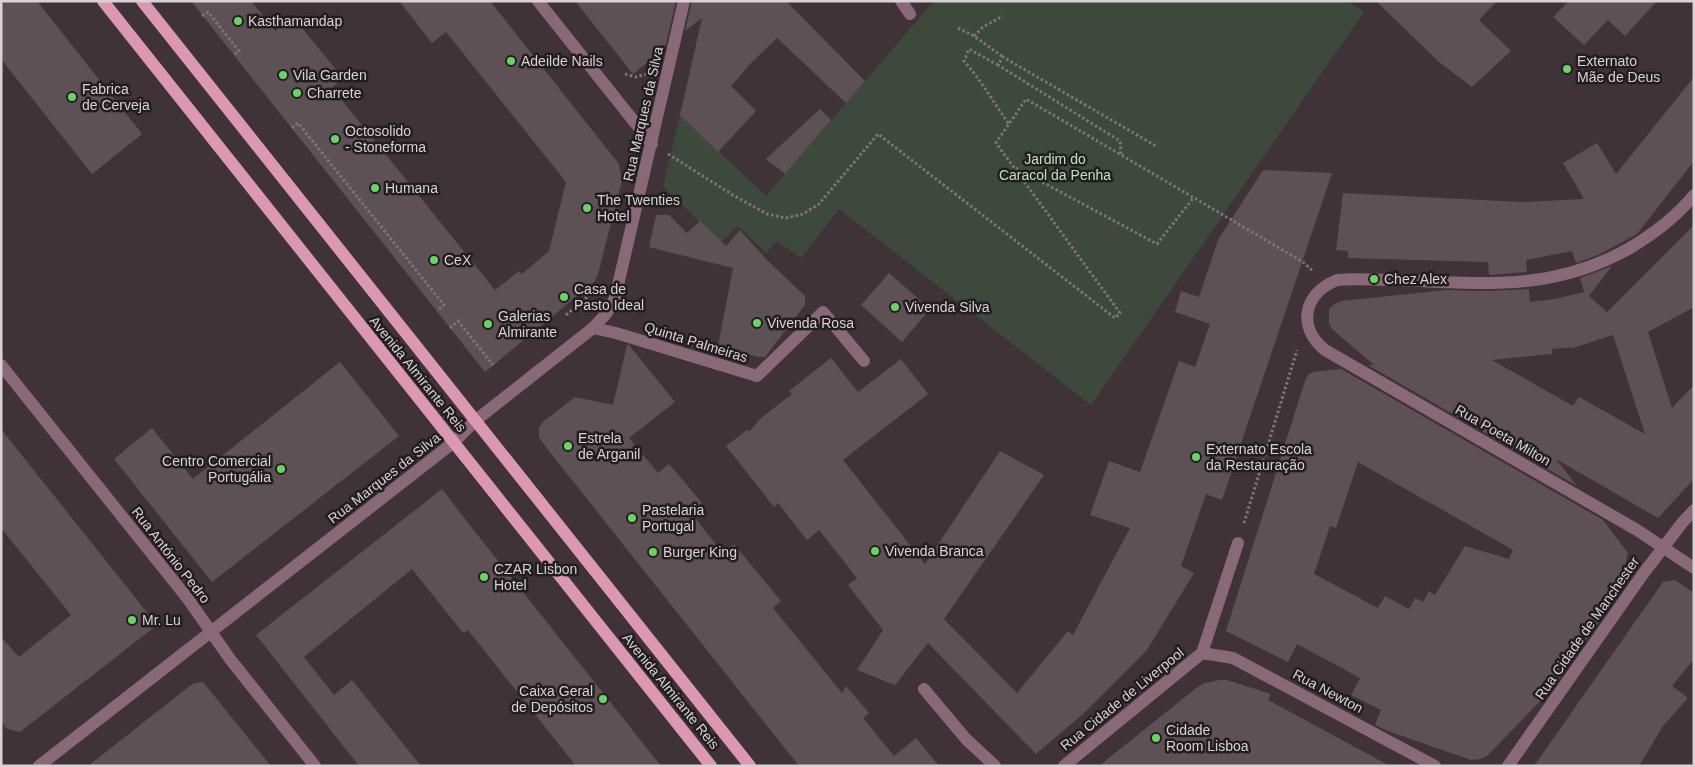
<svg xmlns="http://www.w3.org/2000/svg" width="1695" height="767" viewBox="0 0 1695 767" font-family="Helvetica,sans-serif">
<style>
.green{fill:#3e493d}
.building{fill:#5e5156;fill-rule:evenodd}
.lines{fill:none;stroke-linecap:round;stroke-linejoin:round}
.path{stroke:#7f7478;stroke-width:3;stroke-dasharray:2.5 2.5;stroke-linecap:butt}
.minor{stroke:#8a6976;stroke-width:12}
.major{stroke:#dc98b3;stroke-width:12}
.poi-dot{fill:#6ad363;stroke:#221d1f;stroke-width:2}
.labels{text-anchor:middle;stroke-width:5;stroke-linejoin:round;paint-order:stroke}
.poi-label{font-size:14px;fill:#d9d1d4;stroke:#221d1f;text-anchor:start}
.street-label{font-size:14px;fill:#d9d1d4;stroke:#221d1f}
.park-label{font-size:14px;fill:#bce4b8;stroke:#221d1f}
</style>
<rect width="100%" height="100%" fill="#3f3338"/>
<polygon class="green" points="934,1 1346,1 1364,12 1091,405 839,209 801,258 777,241 766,253 738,226 720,243 703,225 663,187 680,115 766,196"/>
<g class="building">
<polygon points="1,1 37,1 142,134 92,174 1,59"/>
<polygon points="191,1 251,1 275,31 293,17 343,78 332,88 495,290 519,271 522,274 549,251 566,182 446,32 432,43 399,1 490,1 619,164 622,181 598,274 594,282 485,372"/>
<polygon points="575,1 676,1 665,48 633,74"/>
<polygon points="692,1 786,1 865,81 846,103 777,38 752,62 731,86 756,111 718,152 680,115 702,18 685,31"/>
<polygon points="1376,1 1497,1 1479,20 1511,51 1472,87 1439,62"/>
<polygon points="1569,1 1657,1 1625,36 1608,20 1584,45 1553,17"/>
<polygon points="1694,77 1694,161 1637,234 1598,255 1576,263 1572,251 1526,260 1527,272 1489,275 1488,262 1348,258 1348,251 1336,250 1343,193 1522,202 1584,199 1563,163 1597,143 1616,174"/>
<polygon points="820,109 831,120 785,174 766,159"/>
<polygon points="1263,170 1332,173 1222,500 1206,494 1181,566 1194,573 1147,650 1082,715 1036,754 928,643 895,685 857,670 883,630 848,585 857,578 819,530 807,540 778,503 774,507 726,446 747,430 749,432 761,418 792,394 789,391 831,358 858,392 901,359 928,394 843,460 925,564 1000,451 1044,475 944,619 1017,693 1068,631 1073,635 1130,528 1090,515 1109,461 1140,472 1179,361 1195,367 1210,324 1175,312 1181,291 1199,297 1218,240"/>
<polygon points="656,215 669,215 687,233 700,221 726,246 740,230 767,260 805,296 805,305 765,357 758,357 718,346 733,268 649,247"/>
<path d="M1694 225V307L1648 332 1672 408 1694 385V479L1658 518 1556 459 1577 486 1368 365H1374L1332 329 1329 324V309L1336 303 1342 301 1446 290 1485 291 1529 289 1530 302 1555 299 1584 292 1580 278 1612 266 1589 296 1607 312ZM1613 335 1645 434 1579 397 1573 406 1492 360 1552 354V349L1572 347 1570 349Z"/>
<polygon points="889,273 930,309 902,342 861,305"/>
<polygon points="627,345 629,345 675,402 629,438 658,473 669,464 676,472 702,503 691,513 723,553 734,544 781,601 773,608 842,693 846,686 869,713 863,718 894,756 916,738 939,766 799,766 545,446 539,437 539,427 544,421 575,397 613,405"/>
<polygon points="340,362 399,436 212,582 114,459 152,428 193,479"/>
<path d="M1341 369 1603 520 1628 553 1617 596 1552 689 1487 756 1480 759 1471 760 1388 731 1375 725 1381 710 1351 695 1360 678 1297 644 1288 662 1226 631 1305 381 1308 375 1313 372ZM1358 462 1513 550 1509 559 1465 546 1435 595 1429 591 1423 602 1415 598 1409 609 1385 596 1378 608 1314 574 1330 526 1336 528Z"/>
<polygon points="1,429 157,625 20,732 7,729 1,721 1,637 19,657 71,615 1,528"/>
<polygon points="442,489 472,528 661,766 576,766 468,630 463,633 412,569 304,657 334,695 352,680 421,766 359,766 315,710 256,635"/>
<polygon points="1675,580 1694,593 1694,659 1672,686 1688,698 1663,726 1639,766 1534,766 1663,582"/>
<polygon points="1219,680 1227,680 1271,694 1268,700 1390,766 1099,766 1195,689 1202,684"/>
<polygon points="203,682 271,766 88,766 191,685 195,683"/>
</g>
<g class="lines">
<g class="path">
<polyline points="202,16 208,12 239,51 234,55"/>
<polyline points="958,28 974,36 1003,57"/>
<polyline points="974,36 983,27 1003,16"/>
<path d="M998 65 969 49 964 61C981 80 994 103 1009 124"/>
<polyline points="625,74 636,77 646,74"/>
<polyline points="292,128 298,123 444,305 437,311"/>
<polyline points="668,154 733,195 767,214 786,218 803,214 819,204 878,134 1115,318 1120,313 996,143 1026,99 1303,262 1313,271"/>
<polyline points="1121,154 1120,141 998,65 1003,57 1156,146"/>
<polyline points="1016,168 1157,244 1194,197"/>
<polyline points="566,315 592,293"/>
<polyline points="450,328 458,321 493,365"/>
<polyline points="1244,523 1297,350"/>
</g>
<g class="minor">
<polyline points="538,1 652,144"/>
<polyline points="901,1 910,14"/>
<path d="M1694 195C1677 216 1653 234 1630 248 1551 293 1480 283 1393 280 1374 280 1355 278 1337 280 1303 294 1297 327 1325 350L1637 530 1694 568"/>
<polyline points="593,328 616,333 757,376 823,312 864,361"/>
<polyline points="1,365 188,599 230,659 315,766"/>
<polyline points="1202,653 1233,658 1435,766"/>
<polyline points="924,689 966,739 995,766"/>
<polyline points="39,766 454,442 476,420 593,328 606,314 615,298 684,1"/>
<polyline points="1064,766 1202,653 1238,543"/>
<polyline points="1508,766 1643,574 1682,523 1694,510"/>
</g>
<g class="major">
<polyline points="103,1 711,766"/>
<polyline points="142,1 750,766"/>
</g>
</g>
<g class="poi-dot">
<circle cx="238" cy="21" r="5"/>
<circle cx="511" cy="61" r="5"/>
<circle cx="1567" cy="69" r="5"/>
<circle cx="283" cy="75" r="5"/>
<circle cx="297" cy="93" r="5"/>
<circle cx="72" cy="97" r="5"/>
<circle cx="335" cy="139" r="5"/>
<circle cx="375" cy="188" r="5"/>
<circle cx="587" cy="208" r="5"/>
<circle cx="434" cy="260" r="5"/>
<circle cx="1374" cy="279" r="5"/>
<circle cx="564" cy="297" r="5"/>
<circle cx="895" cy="307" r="5"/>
<circle cx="757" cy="323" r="5"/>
<circle cx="488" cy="324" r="5"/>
<circle cx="568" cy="446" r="5"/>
<circle cx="1196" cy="457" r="5"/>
<circle cx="281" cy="469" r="5"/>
<circle cx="632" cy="518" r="5"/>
<circle cx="875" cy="551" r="5"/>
<circle cx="653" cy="552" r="5"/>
<circle cx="484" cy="577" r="5"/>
<circle cx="132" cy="620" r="5"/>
<circle cx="603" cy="699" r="5"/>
<circle cx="1156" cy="738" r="5"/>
</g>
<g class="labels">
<g class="poi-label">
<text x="248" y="26">Kasthamandap</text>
<text x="521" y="66">Adeilde Nails</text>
<text x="1577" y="66">Externato<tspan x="1577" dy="16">Mãe de Deus</tspan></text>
<text x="293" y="80">Vila Garden</text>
<text x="82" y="94">Fabrica<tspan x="82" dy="16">de Cerveja</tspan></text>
<text x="307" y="98">Charrete</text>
<text x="345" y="136">Octosolido<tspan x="345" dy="16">- Stoneforma</tspan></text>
<text x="385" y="193">Humana</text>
<text x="597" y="205">The Twenties<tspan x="597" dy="16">Hotel</tspan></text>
<text x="444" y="265">CeX</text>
<text x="1384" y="284">Chez Alex</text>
<text x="574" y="294">Casa de<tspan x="574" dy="16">Pasto Ideal</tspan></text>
<text x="905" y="312">Vivenda Silva</text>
<text x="498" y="321">Galerias<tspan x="498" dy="16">Almirante</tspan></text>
<text x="767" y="328">Vivenda Rosa</text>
<text x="578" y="443">Estrela<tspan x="578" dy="16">de Arganil</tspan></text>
<text x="1206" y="454">Externato Escola<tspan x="1206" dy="16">da Restauração</tspan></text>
<text x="271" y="466" text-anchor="end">Centro Comercial<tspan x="271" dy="16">Portugália</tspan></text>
<text x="642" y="515">Pastelaria<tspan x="642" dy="16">Portugal</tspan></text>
<text x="885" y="556">Vivenda Branca</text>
<text x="663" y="557">Burger King</text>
<text x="494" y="574">CZAR Lisbon<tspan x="494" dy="16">Hotel</tspan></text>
<text x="142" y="625">Mr. Lu</text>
<text x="593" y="696" text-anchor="end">Caixa Geral<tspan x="593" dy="16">de Depósitos</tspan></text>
<text x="1166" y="735">Cidade<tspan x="1166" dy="16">Room Lisboa</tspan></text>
</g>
<g class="street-label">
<text transform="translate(643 114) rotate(-77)" y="5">Rua Marques da Silva</text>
<text transform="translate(696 342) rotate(17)" y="5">Quinta Palmeiras</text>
<text transform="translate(418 374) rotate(51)" y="5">Avenida Almirante Reis</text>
<text transform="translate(1503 435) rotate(30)" y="5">Rua Poeta Milton</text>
<text transform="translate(384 478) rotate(-38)" y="5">Rua Marques da Silva</text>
<text transform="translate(171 555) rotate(52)" y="5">Rua António Pedro</text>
<text transform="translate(1587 628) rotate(-55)" y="5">Rua Cidade de Manchester</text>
<text transform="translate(671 691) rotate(51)" y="5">Avenida Almirante Reis</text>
<text transform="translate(1328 691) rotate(28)" y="5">Rua Newton</text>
<text transform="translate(1122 699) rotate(-39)" y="5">Rua Cidade de Liverpool</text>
</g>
<g class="park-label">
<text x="1055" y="164">Jardim do<tspan x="1055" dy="16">Caracol da Penha</tspan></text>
</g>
</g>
<rect width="1695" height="767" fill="none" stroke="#d9d1d4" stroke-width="5"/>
</svg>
